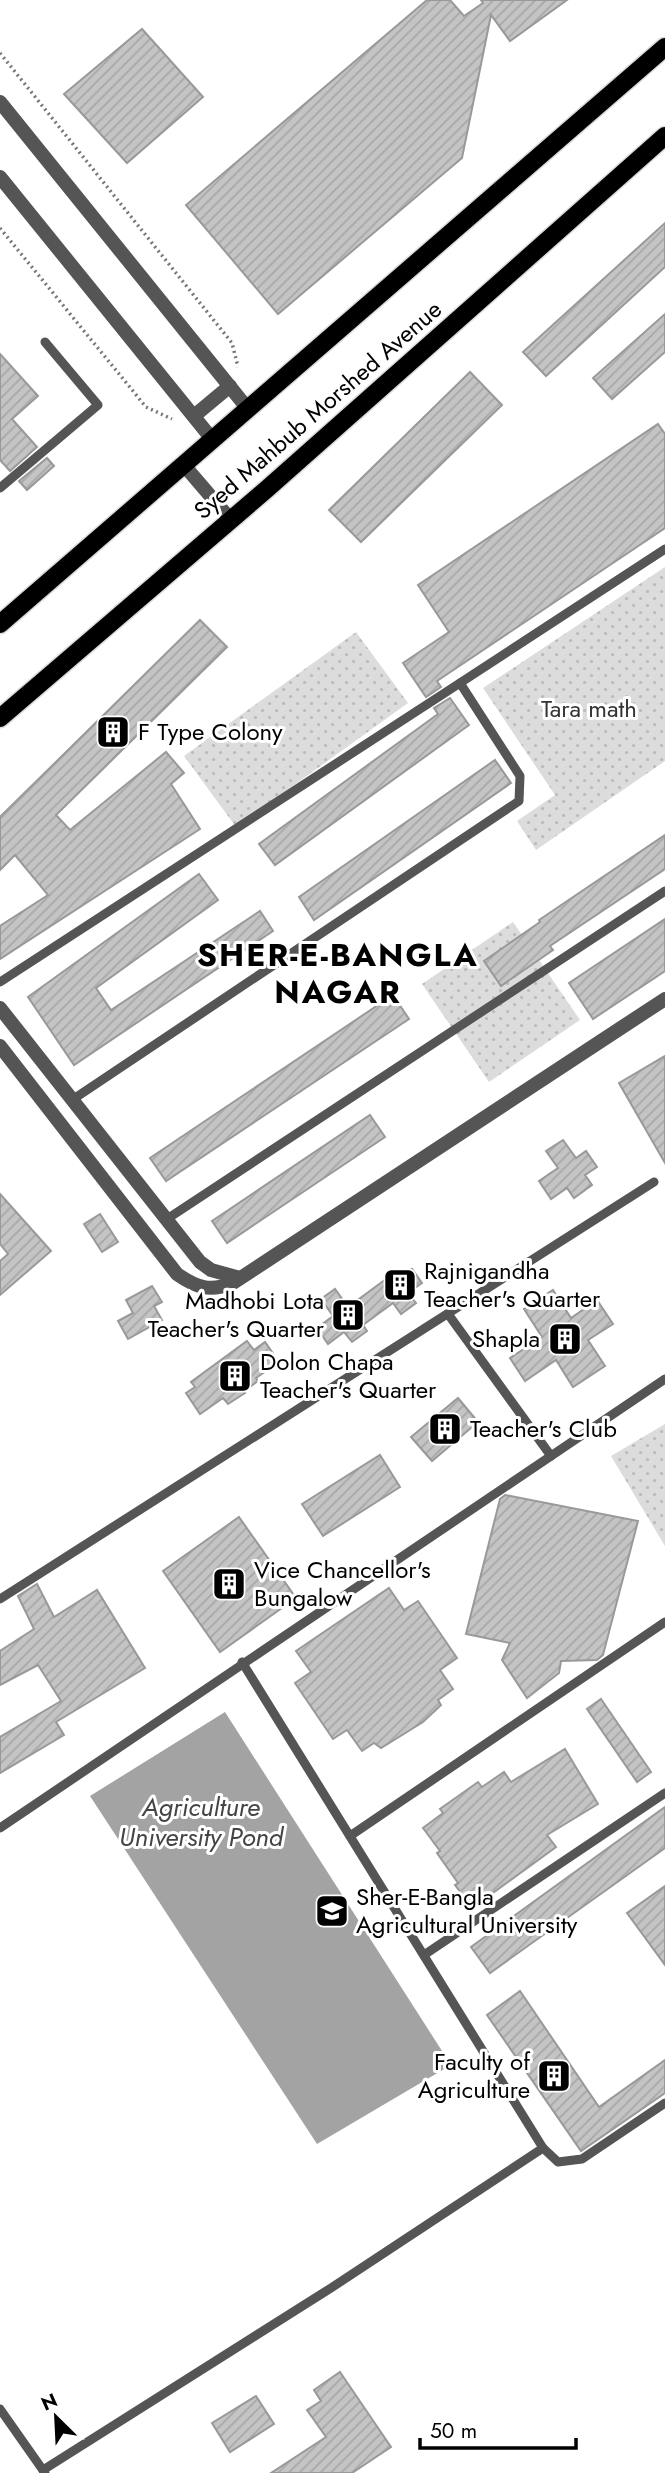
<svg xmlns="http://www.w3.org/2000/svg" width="665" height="2473" viewBox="0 0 665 2473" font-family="Jost,sans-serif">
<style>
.park{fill:url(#park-dots)}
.water{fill:#a3a3a3}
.building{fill:url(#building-hatch);stroke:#999;stroke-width:2}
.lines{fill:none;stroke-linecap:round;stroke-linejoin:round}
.primary-casing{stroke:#dbdbdb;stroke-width:21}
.path{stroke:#777;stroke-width:3.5;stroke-dasharray:2 3.5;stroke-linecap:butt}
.service{stroke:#555;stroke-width:9}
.pedestrian{stroke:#555;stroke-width:14}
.minor{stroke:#555;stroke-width:14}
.tertiary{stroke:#555;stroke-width:14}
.primary{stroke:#000;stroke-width:18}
.labels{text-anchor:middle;stroke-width:6;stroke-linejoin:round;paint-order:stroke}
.street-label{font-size:24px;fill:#000;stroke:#fff}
.park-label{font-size:24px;fill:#333;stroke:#fff}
.poi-label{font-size:24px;fill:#000;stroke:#fff;text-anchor:start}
.water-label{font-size:26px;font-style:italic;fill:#444;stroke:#fff}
.district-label{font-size:32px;font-weight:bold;letter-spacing:2px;fill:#000;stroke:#fff}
</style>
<defs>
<pattern id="park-dots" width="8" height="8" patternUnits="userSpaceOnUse" patternTransform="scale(1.75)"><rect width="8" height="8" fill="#dcdcdc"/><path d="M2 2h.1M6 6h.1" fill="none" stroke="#bbb" stroke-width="1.8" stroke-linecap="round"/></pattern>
<pattern id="building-hatch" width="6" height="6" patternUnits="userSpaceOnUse" patternTransform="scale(1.75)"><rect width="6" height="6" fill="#c4c4c4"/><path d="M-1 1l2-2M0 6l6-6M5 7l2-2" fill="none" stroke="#a7a7a7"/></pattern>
</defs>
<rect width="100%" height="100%" fill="#fff"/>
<g class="park">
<polygon points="665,567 665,761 536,850 517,821 555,795 483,688"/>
<polygon points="356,632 408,703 236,827 184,756"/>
<polygon points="513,922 580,1020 489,1082 422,984"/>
<polygon points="665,1424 665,1546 611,1456"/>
</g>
<polygon class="water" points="225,1712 451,2065 317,2144 90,1796"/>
<g class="building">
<polygon points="427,0 450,0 464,16 483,3 481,0 567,0 510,41 491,15 462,158 278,314 186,205"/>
<polygon points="142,29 203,97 127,163 64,94"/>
<polygon points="665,223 665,267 546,376 523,352"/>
<polygon points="665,314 665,352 612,399 593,378"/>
<polygon points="0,354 38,396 12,419 37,447 10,471 0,460"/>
<polygon points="470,372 502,405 361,542 329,510"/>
<polygon points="658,424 665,434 665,528 437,681 441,687 426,697 403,663 449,632 418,585"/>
<polygon points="47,458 54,466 27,490 19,481"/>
<polygon points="200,620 227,647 56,815 70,830 166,752 184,773 171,784 200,829 0,959 0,926 48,895 15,855 0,870 0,817"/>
<polygon points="450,698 469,725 275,865 259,844 438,714 434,708"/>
<polygon points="495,760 511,783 314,920 299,897"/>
<polygon points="665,835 665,869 550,946 553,950 501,986 484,961 540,922 539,920"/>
<polygon points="199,874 218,900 96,988 111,1010 260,911 273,931 74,1065 28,997"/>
<polygon points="665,919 665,971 593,1019 569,983"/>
<polygon points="393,995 409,1019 166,1181 150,1158"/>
<polygon points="665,1056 665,1163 619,1083"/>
<polygon points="370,1115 385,1137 227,1243 212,1221"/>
<polygon points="563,1140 576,1158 586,1151 597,1167 585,1175 592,1185 574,1198 567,1188 551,1199 539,1181 558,1168 546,1151"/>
<polygon points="0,1194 51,1251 0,1295 0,1261 8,1254 0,1244"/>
<polygon points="100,1214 118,1242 102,1252 84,1224"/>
<polygon points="412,1269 422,1283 408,1293 416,1303 401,1314 393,1303 363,1325 367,1331 352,1342 344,1332 328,1344 317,1328 333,1316 321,1299 335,1289 348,1307 393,1274 397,1280"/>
<polygon points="152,1286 162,1302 154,1306 162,1320 128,1339 118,1321 133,1313 126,1300"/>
<polygon points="553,1290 571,1318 597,1300 613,1324 588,1340 605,1366 573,1387 556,1360 525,1381 510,1358 542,1337 524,1309"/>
<polygon points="247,1341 254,1350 265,1342 279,1362 256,1378 258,1381 244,1391 245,1393 228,1404 223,1398 200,1414 186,1393 195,1387 191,1382"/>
<polygon points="458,1398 478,1422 432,1461 411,1437"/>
<polygon points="380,1455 400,1487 323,1536 302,1504"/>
<polygon points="505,1495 638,1521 603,1655 597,1660 561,1661 559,1673 527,1698 502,1660 510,1643 466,1634 500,1499"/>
<polygon points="239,1517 296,1598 220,1652 163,1571"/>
<polygon points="37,1584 54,1617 97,1590 145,1668 56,1722 64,1735 0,1773 0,1737 61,1701 38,1665 0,1685 0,1651 34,1629 18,1596"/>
<polygon points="389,1588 404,1610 418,1601 457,1658 440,1670 453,1689 438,1700 441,1705 423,1722 381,1748 374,1743 362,1751 347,1730 333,1739 295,1683 311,1672 296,1651"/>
<polygon points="601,1699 651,1772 637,1782 587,1709"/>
<polygon points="565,1749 598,1804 547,1835 556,1847 471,1909 459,1894 461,1893 455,1885 458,1883 437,1853 440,1851 423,1828 443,1813 440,1809 478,1782 482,1787 504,1772 511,1782"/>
<polygon points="665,1807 665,1848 490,1973 471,1947"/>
<polygon points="665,1886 665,1965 627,1913"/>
<polygon points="520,1991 599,2107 665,2060 665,2093 581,2151 487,2015"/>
<polygon points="340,2372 391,2447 352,2473 271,2473 326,2437 307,2410 321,2401 314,2390"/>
<polygon points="256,2396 274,2424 230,2452 212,2423"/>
</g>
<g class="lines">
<defs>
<g id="primary">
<polyline points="0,624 665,47"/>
<polyline points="0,718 268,488 665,136"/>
</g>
</defs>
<use href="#primary" class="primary-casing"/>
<g class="path">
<polyline points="0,53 232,343 238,367"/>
<polyline points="0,228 146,407 172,419"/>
</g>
<g class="service">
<polyline points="0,488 98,405 45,342"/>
<polyline points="460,683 665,549"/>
<polyline points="0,982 460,683 520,776 519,801 72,1100"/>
<polyline points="167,1219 665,891"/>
<polyline points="448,1314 551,1456"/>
<polyline points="0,1599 654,1182"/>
<polyline points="242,1662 543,2148"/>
<polyline points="0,1828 665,1379"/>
<polyline points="350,1836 665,1622"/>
<polyline points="424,1955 665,1793"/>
<polyline points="0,2409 45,2473"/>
<polyline points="43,2470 331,2288 543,2148 558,2162 582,2159 665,2103"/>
</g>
<polyline class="pedestrian" points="183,464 231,520"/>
<g class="minor">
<polyline points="0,1008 200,1262 211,1270 240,1278"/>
<path d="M0 1046 177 1274C197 1288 210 1292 233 1283L665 999"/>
</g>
<g class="tertiary">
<polyline points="0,102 248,409"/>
<polyline points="0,177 212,439"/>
<polyline points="194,416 230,386"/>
</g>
<use href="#primary" class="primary"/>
</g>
<defs>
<symbol id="building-square" viewBox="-11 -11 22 22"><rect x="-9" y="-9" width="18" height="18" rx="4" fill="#000" stroke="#fff"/><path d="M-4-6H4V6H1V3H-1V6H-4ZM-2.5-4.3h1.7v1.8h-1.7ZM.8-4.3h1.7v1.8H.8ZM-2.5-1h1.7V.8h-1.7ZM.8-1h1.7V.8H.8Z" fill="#fff"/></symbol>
<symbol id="university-square" viewBox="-11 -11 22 22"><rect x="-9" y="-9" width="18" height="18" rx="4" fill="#000" stroke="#fff"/><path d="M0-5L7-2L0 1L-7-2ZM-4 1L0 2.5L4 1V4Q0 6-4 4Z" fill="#fff"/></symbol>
</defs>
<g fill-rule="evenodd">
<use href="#building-square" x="94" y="713" width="38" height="38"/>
<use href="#building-square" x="381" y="1266" width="38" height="38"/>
<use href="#building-square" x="329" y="1296" width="38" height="38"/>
<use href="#building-square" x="546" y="1320" width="38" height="38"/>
<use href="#building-square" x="216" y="1357" width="38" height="38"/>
<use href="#building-square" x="426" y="1410" width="38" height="38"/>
<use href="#building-square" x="210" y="1565" width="38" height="38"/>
<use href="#university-square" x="313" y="1892" width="38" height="38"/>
<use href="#building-square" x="535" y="2057" width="38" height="38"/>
</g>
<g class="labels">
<g class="street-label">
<text transform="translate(318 410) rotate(-41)" y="8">Syed Mahbub Morshed Avenue</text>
</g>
<g class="park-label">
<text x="589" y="717">Tara math</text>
</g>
<g class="poi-label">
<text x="138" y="740">F Type Colony</text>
<text x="424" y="1279">Rajnigandha<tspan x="424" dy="28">Teacher's Quarter</tspan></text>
<text x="324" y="1309" text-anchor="end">Madhobi Lota<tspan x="324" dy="28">Teacher's Quarter</tspan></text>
<text x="540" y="1347" text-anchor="end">Shapla</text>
<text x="260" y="1370">Dolon Chapa<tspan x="260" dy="28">Teacher's Quarter</tspan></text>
<text x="470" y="1437">Teacher's Club</text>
<text x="254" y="1578">Vice Chancellor's<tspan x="254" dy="28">Bungalow</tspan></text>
<text x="356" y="1905">Sher-E-Bangla<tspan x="356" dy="28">Agricultural University</tspan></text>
<text x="530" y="2070" text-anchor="end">Faculty of<tspan x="530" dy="28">Agriculture</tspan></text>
</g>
<g class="water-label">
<text x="201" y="1816">Agriculture<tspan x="201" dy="30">University Pond</tspan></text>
</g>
<g class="district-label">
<text x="338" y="966">SHER-E-BANGLA<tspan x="338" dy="37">NAGAR</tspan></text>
</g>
</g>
<g transform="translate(56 2417) rotate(336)" stroke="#ffffff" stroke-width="5" paint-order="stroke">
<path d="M0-5L12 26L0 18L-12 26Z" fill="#000000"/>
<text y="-10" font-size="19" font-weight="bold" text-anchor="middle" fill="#000000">N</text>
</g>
<path d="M420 2438v10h156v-10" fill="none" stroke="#000000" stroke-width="3.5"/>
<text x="430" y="2438" font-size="21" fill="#000000" stroke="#ffffff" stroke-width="5" paint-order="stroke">50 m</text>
</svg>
